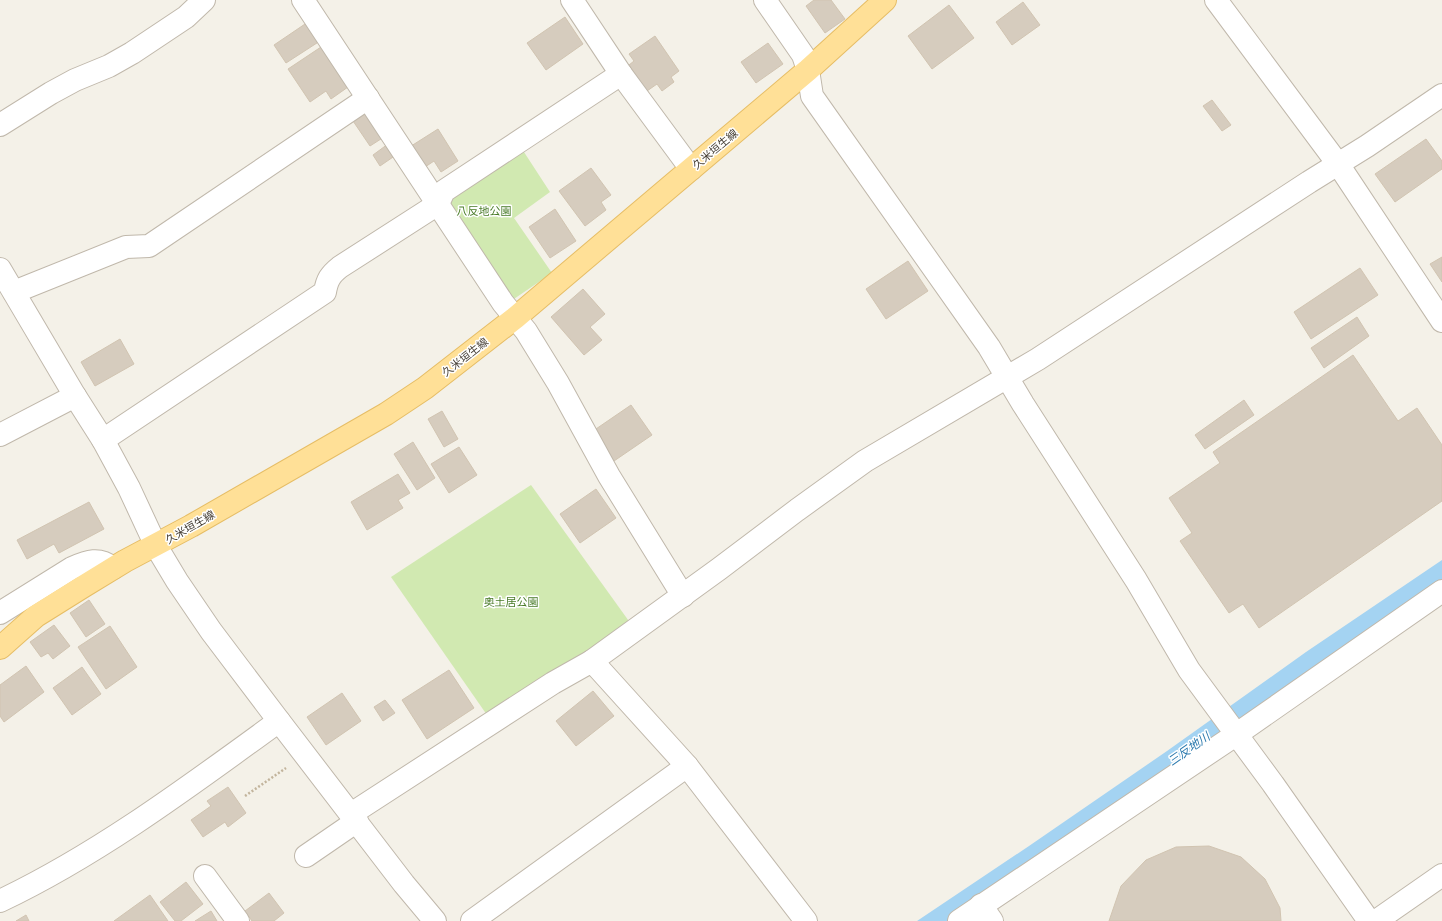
<svg xmlns="http://www.w3.org/2000/svg" width="1442" height="921" viewBox="0 0 1442 921" font-family="'PT Sans Narrow','Noto Sans JP',sans-serif">
<style>
.green{fill:#d1e9b1}
.water{fill:#a4d3f2}
.building{fill:#d6ccbe;stroke:#d1c4b1}
.lines{fill:none;stroke-linecap:round;stroke-linejoin:round}
.minor-casing{stroke:#c0b8ab;stroke-width:24}
.major-casing{stroke:#e6bd65;stroke-width:24}
.path{stroke:#c2b49c;stroke-width:2.5;stroke-dasharray:2 2;stroke-linecap:butt}
.minor{stroke:#fff;stroke-width:22}
.major{stroke:#ffe097;stroke-width:22}
.labels{text-anchor:middle;stroke-width:3;stroke-linejoin:round;paint-order:stroke}
.street-label{font-size:11px;fill:#484137;stroke:#fff}
.park-label{font-size:11px;fill:#497b28;stroke:#fff}
.water-label{font-size:12px;font-style:italic;fill:#2c7aae;stroke:#fff}
</style>
<rect width="100%" height="100%" fill="#f4f1e8"/>
<g class="green">
<polygon points="522,149 550,192 514,218 552,273 508,303 458,228 448,197"/>
<polygon points="531,485 631,624 487,715 391,577"/>
</g>
<polygon class="water" points="1442,560 1442,582 1187,762 947,921 917,921 1029,846 1167,751 1306,652"/>
<g class="building">
<polygon points="814,0 831,0 845,19 825,33 806,6"/>
<polygon points="1023,2 1040,25 1012,45 996,22"/>
<polygon points="949,5 974,38 932,69 908,36"/>
<polygon points="565,17 583,44 546,70 527,43"/>
<polygon points="308,22 320,41 286,63 274,45"/>
<polygon points="655,36 679,71 671,77 674,82 662,91 657,84 647,91 629,65 634,61 629,54"/>
<polygon points="768,43 783,64 756,83 741,62"/>
<polygon points="321,47 348,87 331,99 326,91 310,102 288,69"/>
<polygon points="1212,100 1231,125 1222,131 1203,106"/>
<polygon points="364,109 384,137 370,146 351,118"/>
<polygon points="438,129 458,161 441,172 434,161 422,169 408,148"/>
<polygon points="1426,139 1442,161 1442,169 1395,202 1375,174"/>
<polygon points="388,144 396,155 380,166 373,155"/>
<polygon points="591,168 611,195 601,202 606,210 585,226 559,191"/>
<polygon points="555,209 576,241 550,258 529,227"/>
<polygon points="1442,257 1442,282 1430,264"/>
<polygon points="908,261 928,291 886,319 866,289"/>
<polygon points="1360,268 1378,295 1311,339 1294,312"/>
<polygon points="583,289 605,314 590,327 602,340 584,355 551,317"/>
<polygon points="1357,317 1369,336 1324,368 1311,348"/>
<polygon points="120,339 134,364 95,386 81,362"/>
<polygon points="1353,355 1398,421 1417,408 1442,445 1442,501 1259,628 1243,604 1229,613 1180,541 1192,533 1169,498 1220,463 1213,452"/>
<polygon points="1244,400 1254,415 1205,449 1195,435"/>
<polygon points="631,405 652,435 614,461 593,431"/>
<polygon points="442,411 458,439 444,447 428,419"/>
<polygon points="413,442 435,478 417,490 394,454"/>
<polygon points="459,447 477,475 449,493 431,464"/>
<polygon points="398,474 410,493 398,500 403,508 367,530 351,502"/>
<polygon points="596,489 616,518 580,543 560,514"/>
<polygon points="89,502 104,529 59,553 54,544 27,559 17,540"/>
<polygon points="89,600 105,624 86,637 70,613"/>
<polygon points="54,625 70,646 53,659 48,653 41,657 30,642"/>
<polygon points="110,626 137,667 106,689 78,647"/>
<polygon points="26,666 44,692 4,722 0,716 0,685"/>
<polygon points="82,667 101,694 72,715 53,688"/>
<polygon points="449,670 474,708 427,739 402,700"/>
<polygon points="593,691 614,716 576,746 556,721"/>
<polygon points="342,693 361,721 326,745 307,717"/>
<polygon points="385,700 395,713 383,721 374,707"/>
<polygon points="228,787 246,813 228,827 225,822 203,837 191,820 211,806 207,801"/>
<polygon points="1209,846 1241,857 1265,879 1280,908 1281,921 1109,921 1121,886 1146,860 1176,847"/>
<polygon points="186,882 203,904 181,921 175,921 160,902"/>
<polygon points="269,893 284,913 274,921 252,921 245,911"/>
<polygon points="150,895 168,921 114,921"/>
<polygon points="211,911 217,921 195,921"/>
<polygon points="26,915 29,921 16,921"/>
</g>
<g class="lines">
<defs>
<g id="minor">
<polyline points="303,0 503,303 526,331 558,383 609,476 683,596"/>
<polyline points="572,0 621,74 691,169"/>
<polyline points="765,0 803,55 808,70 812,96 989,347 1023,404 1136,580 1189,670 1273,784 1369,921"/>
<polyline points="1216,0 1338,164 1442,321"/>
<polyline points="0,125 51,93 75,80 109,66 132,53 186,17 204,0"/>
<polyline points="0,269 75,396 103,440 129,488 156,546 177,581 211,631 279,721 404,884 435,921"/>
<polyline points="14,292 126,247 149,246 368,98"/>
<polyline points="0,435 75,396"/>
<path d="M103 440 325 292C327 280 330 275 340 267L438 204 444 191 621 74"/>
<path d="M0 613 72 568C88 561 99 557 113 568"/>
<polyline points="592,661 719,569 797,510 865,461 1038,359 1309,182 1367,146 1442,95"/>
<polyline points="351,814 553,683 592,661 687,766 806,921"/>
<polyline points="306,856 357,821"/>
<polyline points="205,876 238,921"/>
<path d="M0 901C99 854 191 785 279 721"/>
<polyline points="981,905 992,921"/>
<polyline points="472,921 687,766"/>
<polyline points="959,921 1237,734 1442,591"/>
<polyline points="1376,921 1442,875"/>
</g>
<polyline id="major" points="0,648 36,616 84,586 125,561 191,526 386,414 425,388 515,318 691,169 808,70 885,0"/>
</defs>
<use href="#minor" class="minor-casing"/>
<use href="#major" class="major-casing"/>
<polyline class="path" points="245,796 286,768"/>
<use href="#minor" class="minor"/>
<use href="#major" class="major"/>
</g>
<g class="labels">
<g class="street-label">
<text transform="translate(715 149) rotate(-40)" y="4">久米垣生線</text>
<text transform="translate(465 357) rotate(-38)" y="4">久米垣生線</text>
<text transform="translate(190 527) rotate(-30)" y="4">久米垣生線</text>
</g>
<g class="park-label">
<text x="484" y="215">八反地公園</text>
<text x="511" y="606">奥土居公園</text>
</g>
<g class="water-label">
<text transform="translate(1189 749) rotate(-35)" y="4">三反地川</text>
</g>
</g>
</svg>
